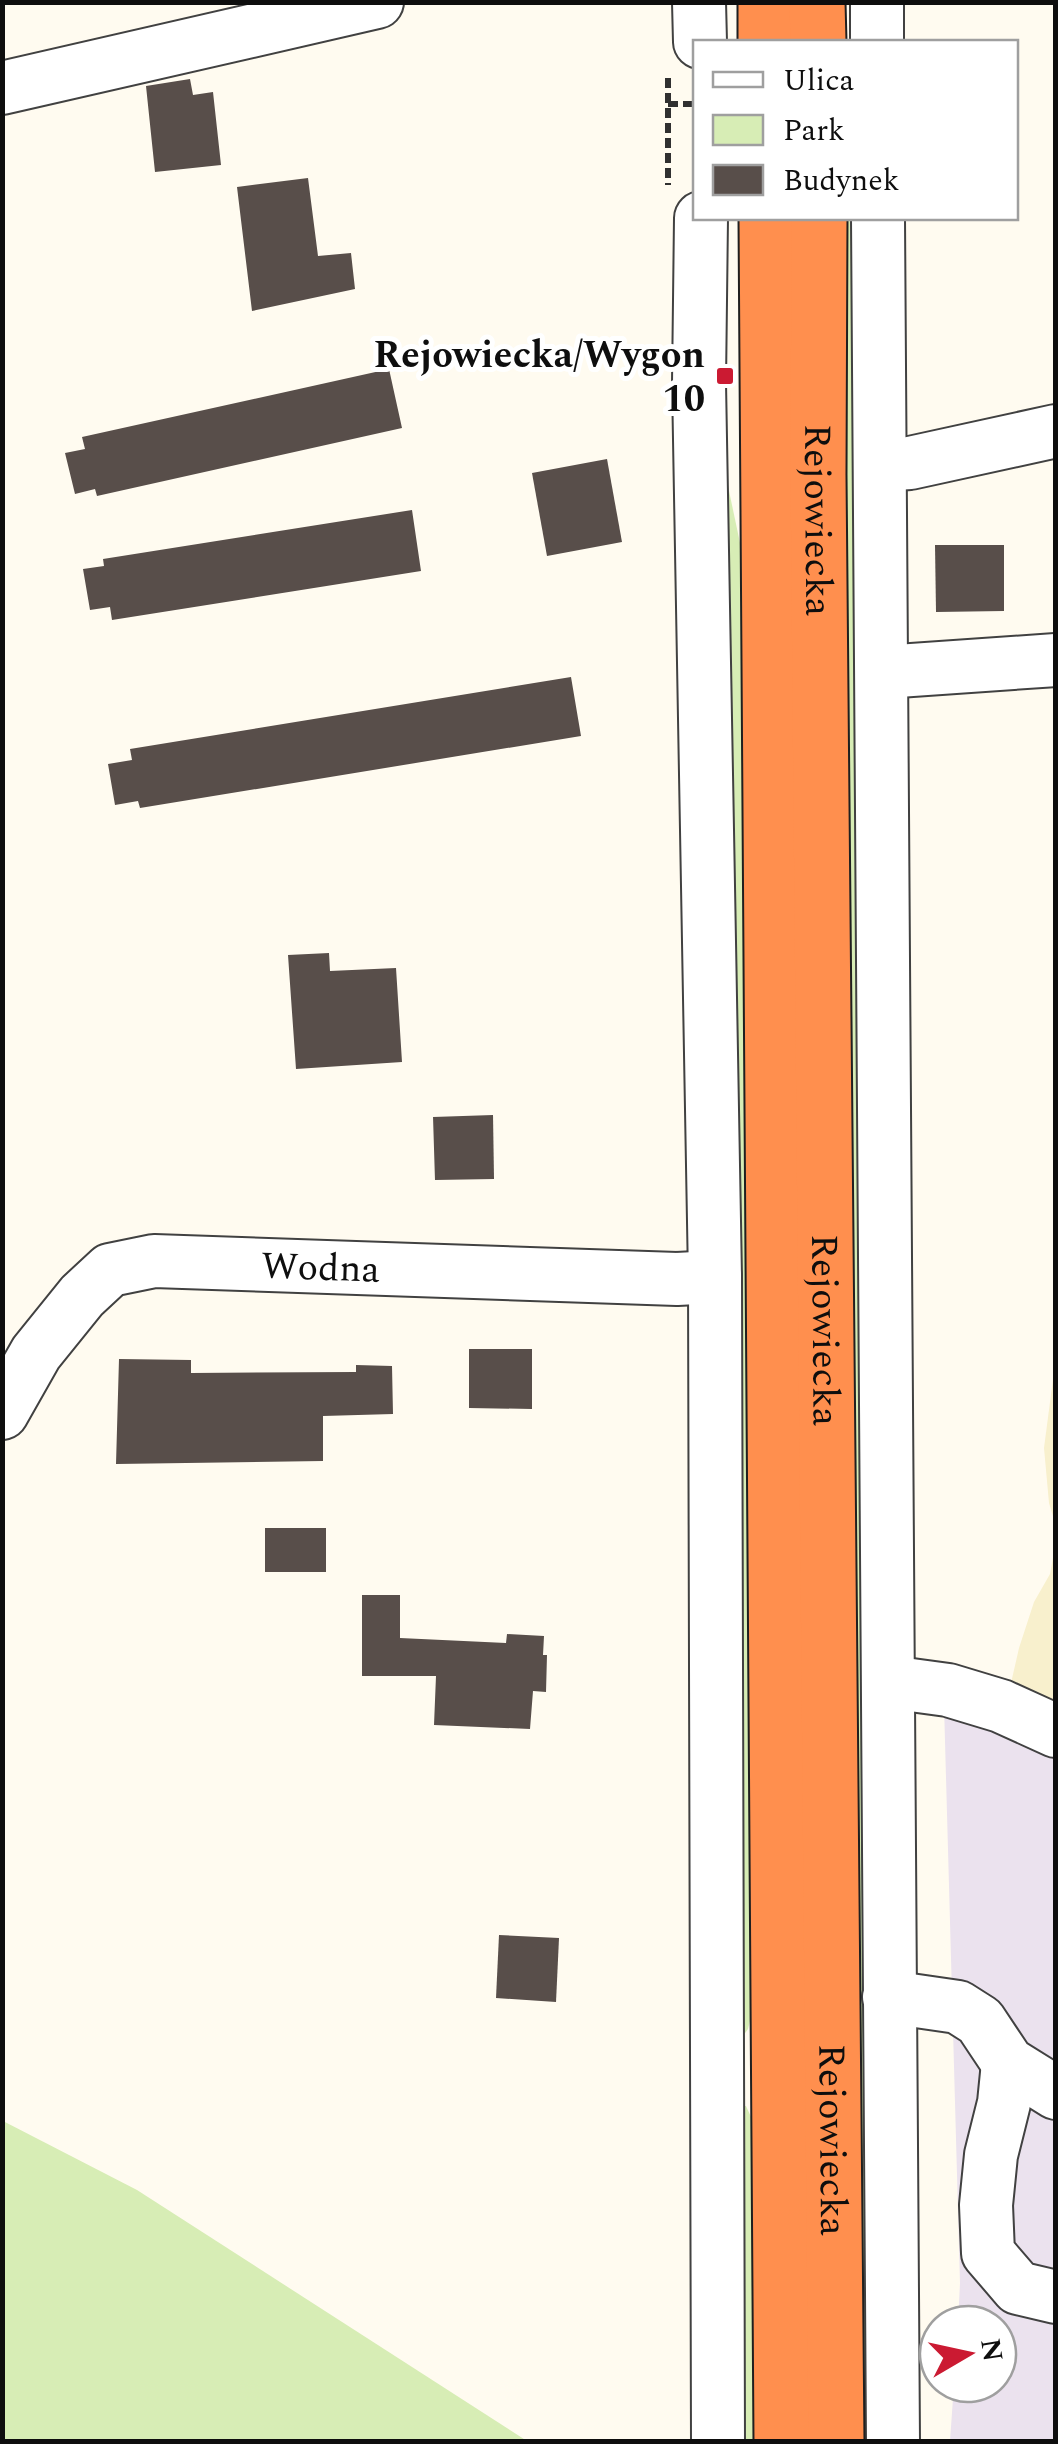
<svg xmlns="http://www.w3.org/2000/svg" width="1058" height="2444" viewBox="0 0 1058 2444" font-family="Spectral,serif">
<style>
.industrial{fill:#ebe2ee}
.farmland{fill:#f8f0cd}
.green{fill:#d7edb5}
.building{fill:#584e4a}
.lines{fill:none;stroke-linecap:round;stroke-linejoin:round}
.minor-casing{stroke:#414141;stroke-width:56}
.highway-casing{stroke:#1f1f1f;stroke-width:59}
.path{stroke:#303030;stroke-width:6;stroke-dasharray:10 5;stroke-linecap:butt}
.minor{stroke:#fff;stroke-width:52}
.highway{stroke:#ff8f4e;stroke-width:55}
.poi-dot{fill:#cb1a32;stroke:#fff;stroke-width:4}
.labels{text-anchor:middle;stroke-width:10;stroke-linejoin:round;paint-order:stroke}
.poi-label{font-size:38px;font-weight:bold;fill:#0e0e0e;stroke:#fff;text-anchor:end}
.street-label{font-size:38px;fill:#0e0e0e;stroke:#fff}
</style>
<rect width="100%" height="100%" fill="#fffbf0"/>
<polygon class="industrial" points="944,1705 1055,1739 1055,2441 950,2441 954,2384 998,2384 998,2324 958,2324 960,2283"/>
<g class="farmland">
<polygon points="1055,1364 1055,1523 1049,1503 1044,1448"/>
<polygon points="1055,1547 1055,1739 1011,1683 1019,1648 1034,1602 1050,1574"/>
</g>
<g class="green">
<polygon points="842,218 863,218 881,2442 858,2441"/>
<polygon points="725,472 743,557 753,2009 748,2029 743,2036"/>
<polygon points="741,2106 746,2106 752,2119 756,2441 740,2441"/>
<polygon points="3,2121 137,2190 527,2441 3,2441"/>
</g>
<g class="building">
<polygon points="190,79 193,95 213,92 221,165 155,172 146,86"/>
<polygon points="308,178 318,256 351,253 355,289 252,311 237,187"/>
<polygon points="389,369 402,428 97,496 95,489 75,494 65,453 85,449 82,437"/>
<polygon points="607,459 622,542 547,556 532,473"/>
<polygon points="412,510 421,571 112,620 110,607 90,610 83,569 104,566 103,559"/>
<polygon points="935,545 1004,545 1004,611 936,612"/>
<polygon points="571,677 581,736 140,808 138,801 115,805 108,764 132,760 130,749"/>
<polygon points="329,953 330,971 396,968 402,1062 296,1069 288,955"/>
<polygon points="493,1115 494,1179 435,1180 433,1117"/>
<polygon points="469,1349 532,1349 532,1409 469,1408"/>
<polygon points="119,1359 191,1360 191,1373 356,1372 356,1365 392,1366 393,1414 323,1416 323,1461 116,1464"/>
<rect x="265" y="1528" width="61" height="44"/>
<polygon points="362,1595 400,1595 400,1638 506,1643 507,1634 544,1636 543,1655 547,1655 546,1692 533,1691 530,1729 434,1725 436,1676 362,1676"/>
<polygon points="499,1935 559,1938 556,2002 496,1998"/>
</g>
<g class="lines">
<defs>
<g id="minor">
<polyline points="699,2 700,42"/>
<polyline points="877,2 877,42"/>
<polyline points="2,88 377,2"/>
<polyline points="701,218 699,383 715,1277 718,2442"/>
<polyline points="878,218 893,2442"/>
<polyline points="880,465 910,463 1056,431"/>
<polyline points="883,672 1056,660"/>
<path id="s1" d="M2 1413 36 1353 82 1296 110 1270 154 1261 677 1279 715 1277"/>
<polyline points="889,1682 948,1690 1001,1706 1056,1731"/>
<polyline points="889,1997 958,2007 980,2021 1008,2063 1056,2093"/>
<polyline points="1008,2063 1004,2103 991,2155 986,2205 988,2253 1018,2288 1056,2297"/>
</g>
<g id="highway">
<polyline points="766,2 766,42"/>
<polyline points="817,2 818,42"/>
<polyline points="767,218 782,2442"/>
<path id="s2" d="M819 218 818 475 836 2442"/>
</g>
</defs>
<use href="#minor" class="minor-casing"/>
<use href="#highway" class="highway-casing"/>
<g class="path">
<polyline points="668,78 668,185"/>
<polyline points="668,104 696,104"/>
</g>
<use href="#minor" class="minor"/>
<use href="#highway" class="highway"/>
</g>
<rect class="poi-dot" x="715" y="366" width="20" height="20" rx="5"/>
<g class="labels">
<g class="poi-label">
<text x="705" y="367">Rejowiecka/Wygon<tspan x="705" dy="44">10</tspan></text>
</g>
<g class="street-label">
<text dy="13" stroke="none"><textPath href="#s2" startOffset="302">Rejowiecka</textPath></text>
<text dy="13" stroke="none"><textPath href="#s1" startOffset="392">Wodna</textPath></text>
<text dy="13" stroke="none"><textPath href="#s2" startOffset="1112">Rejowiecka</textPath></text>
<text dy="13" stroke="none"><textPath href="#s2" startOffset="1922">Rejowiecka</textPath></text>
</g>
</g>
<rect width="1058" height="2444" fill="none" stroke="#0e0e0e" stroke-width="10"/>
<rect x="693" y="40" width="325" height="180" fill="#ffffff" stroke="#9f9f9f" stroke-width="2.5"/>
<rect x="713" y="72" width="50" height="15" fill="#ffffff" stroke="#9f9f9f" stroke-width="2.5"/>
<text x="783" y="90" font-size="30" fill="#0e0e0e">Ulica</text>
<rect x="713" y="115" width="50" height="30" fill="#d7edb5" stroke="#9f9f9f" stroke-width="2.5"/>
<text x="783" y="140" font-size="30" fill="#0e0e0e">Park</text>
<rect x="713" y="165" width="50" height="30" fill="#584e4a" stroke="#9f9f9f" stroke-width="2.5"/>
<text x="783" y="190" font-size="30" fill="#0e0e0e">Budynek</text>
<g transform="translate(968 2354) rotate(81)"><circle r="48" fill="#ffffff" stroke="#9f9f9f" stroke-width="2.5"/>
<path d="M0-8L18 38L0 25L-18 38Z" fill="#cb1a32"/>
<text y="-15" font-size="28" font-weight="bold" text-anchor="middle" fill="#0e0e0e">N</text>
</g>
</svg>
